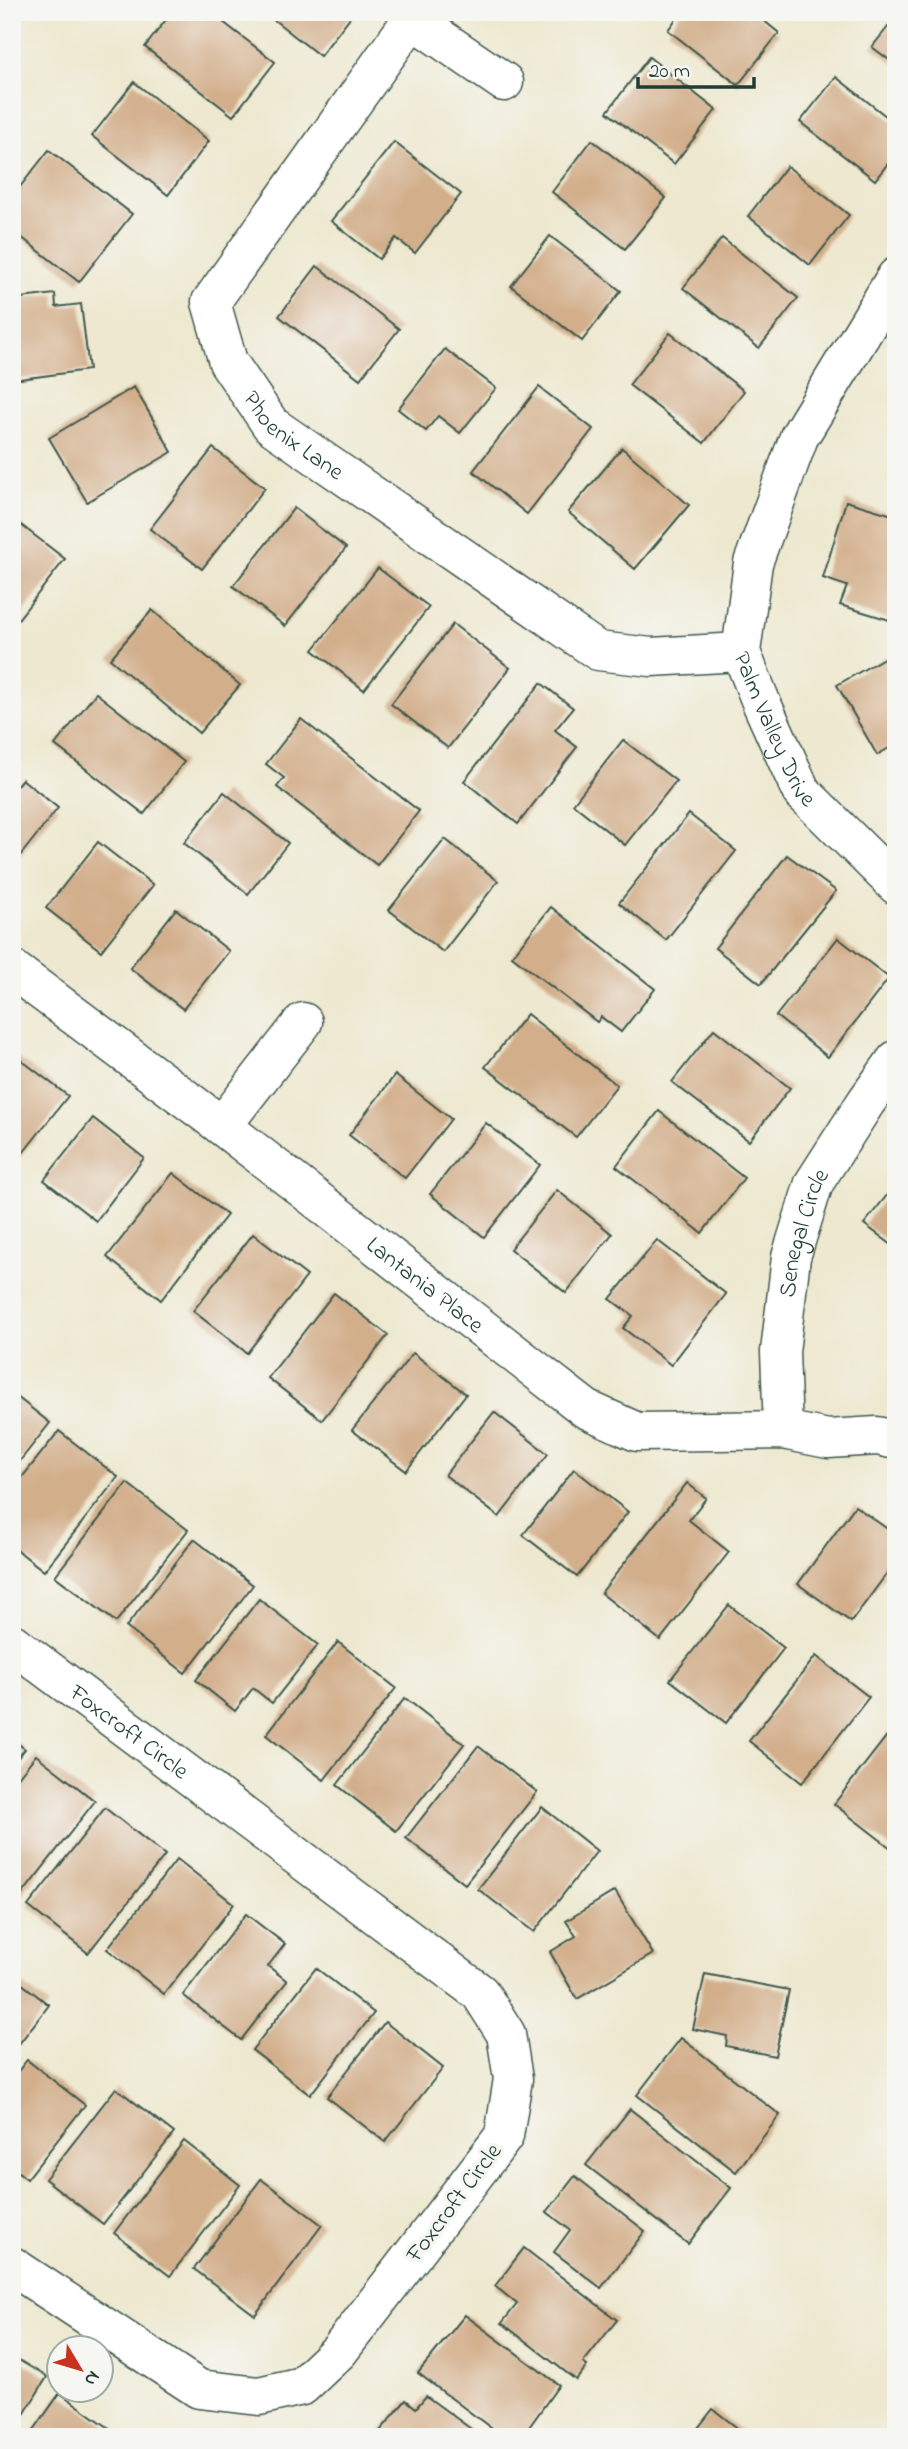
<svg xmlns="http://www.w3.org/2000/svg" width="908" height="2449" viewBox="0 0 908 2449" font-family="'Indie Flower',sans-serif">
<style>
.building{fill:#d2ae8a}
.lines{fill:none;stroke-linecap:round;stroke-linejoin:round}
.minor-casing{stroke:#3e574b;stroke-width:41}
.minor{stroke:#fff;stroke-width:38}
.labels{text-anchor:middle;stroke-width:7;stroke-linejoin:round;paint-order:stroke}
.street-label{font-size:24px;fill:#1f3d34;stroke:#f6f6f2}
</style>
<rect width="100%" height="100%" fill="#f6f6f2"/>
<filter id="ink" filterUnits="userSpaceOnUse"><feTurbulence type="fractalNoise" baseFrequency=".0143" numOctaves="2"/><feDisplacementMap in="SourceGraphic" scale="14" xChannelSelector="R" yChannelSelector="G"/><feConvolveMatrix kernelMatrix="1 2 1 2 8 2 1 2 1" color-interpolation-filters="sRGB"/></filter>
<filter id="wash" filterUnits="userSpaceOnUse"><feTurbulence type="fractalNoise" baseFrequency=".00686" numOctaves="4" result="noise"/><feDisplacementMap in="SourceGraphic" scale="28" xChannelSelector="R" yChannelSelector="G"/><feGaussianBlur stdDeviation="1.57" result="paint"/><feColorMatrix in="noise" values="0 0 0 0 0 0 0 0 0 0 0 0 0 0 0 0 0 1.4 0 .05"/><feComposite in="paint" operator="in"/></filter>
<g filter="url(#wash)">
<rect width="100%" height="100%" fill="#ede8cf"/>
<g id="blocks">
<g class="building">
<polygon points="172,12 210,12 275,62 233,116 145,47"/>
<polygon points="264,12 354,12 320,56"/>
<polygon points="681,12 753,12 779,33 738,85 668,30"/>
<polygon points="896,17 896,65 872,47"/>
<polygon points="649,57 716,110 674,164 607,112"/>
<polygon points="836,77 896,124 896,153 875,180 800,122"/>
<polygon points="134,82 209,141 168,195 92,136"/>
<polygon points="592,140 666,198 625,249 552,192"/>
<polygon points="394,142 461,194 415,253 396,238 379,259 331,221"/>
<polygon points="49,150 132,214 79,282 12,230 12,197"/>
<polygon points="787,166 849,215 810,265 748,216"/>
<polygon points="550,236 621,291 582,341 511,286"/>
<polygon points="722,238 798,298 759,348 683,288"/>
<polygon points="317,266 399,329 360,379 279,316"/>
<polygon points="55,294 56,307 81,304 89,370 12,380 12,299"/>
<polygon points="670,333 744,391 704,443 629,385"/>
<polygon points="445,349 496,388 460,433 438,416 426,431 398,409"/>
<polygon points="134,387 172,452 87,502 49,438"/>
<polygon points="539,387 593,429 527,514 473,471"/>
<polygon points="213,448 265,488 202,569 150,529"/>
<polygon points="622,448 689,505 635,569 568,512"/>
<polygon points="846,501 896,516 896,622 840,605 847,586 823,578"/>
<polygon points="294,508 346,548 285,626 233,586"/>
<polygon points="12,518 65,559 12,627"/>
<polygon points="378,568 429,607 364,690 313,650"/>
<polygon points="152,610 240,685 199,733 110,659"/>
<polygon points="453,624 510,668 448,748 391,704"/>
<polygon points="896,651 896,744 877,755 837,685"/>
<polygon points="541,683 573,708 555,730 577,747 518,824 464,781"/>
<polygon points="96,693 184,762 144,814 55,745"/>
<polygon points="301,719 419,811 377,865 277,787 284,778 266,764"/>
<polygon points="623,740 676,781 625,845 573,804"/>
<polygon points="22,779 58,808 12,866 12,791"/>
<polygon points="224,792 288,843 248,894 184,843"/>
<polygon points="689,814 736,851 666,940 619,903"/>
<polygon points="445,839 498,881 443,952 389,910"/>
<polygon points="98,842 153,885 101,951 46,908"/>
<polygon points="787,855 836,891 761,984 715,948"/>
<polygon points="551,907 655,989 621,1032 601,1017 597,1022 512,956"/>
<polygon points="176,909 229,951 183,1009 130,968"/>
<polygon points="838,938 889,978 828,1057 776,1016"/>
<polygon points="527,1014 617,1085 576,1137 485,1067"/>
<polygon points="714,1029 790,1088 749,1141 672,1082"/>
<polygon points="12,1053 68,1096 19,1158 12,1153"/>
<polygon points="395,1075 451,1119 405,1178 349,1135"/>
<polygon points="659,1111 744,1178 702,1233 616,1166"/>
<polygon points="93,1118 144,1158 96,1221 44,1180"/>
<polygon points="486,1123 540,1165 484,1237 430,1194"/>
<polygon points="173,1173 227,1215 161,1300 107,1257"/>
<polygon points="896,1184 896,1248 864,1224"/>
<polygon points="557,1190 612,1234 566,1293 510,1249"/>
<polygon points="253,1234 307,1276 247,1353 193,1311"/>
<polygon points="657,1240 726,1294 671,1365 623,1328 633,1316 610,1299"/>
<polygon points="334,1293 388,1335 322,1420 268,1378"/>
<polygon points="413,1353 466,1394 406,1471 352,1430"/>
<polygon points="12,1393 50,1423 12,1471"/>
<polygon points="494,1412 548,1454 499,1517 445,1475"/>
<polygon points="59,1431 118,1477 44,1571 12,1546 12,1490"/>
<polygon points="574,1469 628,1512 577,1577 523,1535"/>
<polygon points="127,1483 188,1530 116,1622 55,1576"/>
<polygon points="687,1483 706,1498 689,1520 729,1552 660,1640 601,1593"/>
<polygon points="855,1506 896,1535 896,1561 851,1622 798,1584"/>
<polygon points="194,1539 253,1585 185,1673 126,1627"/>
<polygon points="259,1599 318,1645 272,1703 253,1688 235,1711 196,1680"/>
<polygon points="729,1605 784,1648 726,1723 670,1680"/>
<polygon points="338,1642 396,1688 324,1780 266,1735"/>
<polygon points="816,1656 869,1697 802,1783 749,1741"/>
<polygon points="405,1698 464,1744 396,1831 337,1785"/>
<polygon points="896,1724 896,1852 834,1804"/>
<polygon points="12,1739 25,1749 12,1765"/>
<polygon points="478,1746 537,1792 465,1884 406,1838"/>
<polygon points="36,1755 95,1801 16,1902 12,1899 12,1785"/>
<polygon points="542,1807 597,1851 534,1932 478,1889"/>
<polygon points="105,1808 165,1855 88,1953 28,1906"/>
<polygon points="177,1859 234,1904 164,1994 107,1949"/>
<polygon points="615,1891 653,1954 577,1999 550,1952 576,1936 566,1921"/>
<polygon points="246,1914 285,1944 268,1966 287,1981 241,2040 183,1995"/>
<polygon points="316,1968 374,2013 310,2095 252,2050"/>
<polygon points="705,1974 789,1990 775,2056 726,2046 727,2036 693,2029"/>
<polygon points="12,1976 49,2005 12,2053"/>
<polygon points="385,2022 443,2068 385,2142 327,2097"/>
<polygon points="681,2038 780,2115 736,2172 637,2095"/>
<polygon points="27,2060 85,2105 27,2179 12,2167 12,2079"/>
<polygon points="116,2088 174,2133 103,2224 45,2179"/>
<polygon points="630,2109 731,2188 688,2244 586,2165"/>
<polygon points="184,2141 240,2185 170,2276 114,2233"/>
<polygon points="575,2176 645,2231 601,2288 554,2252 570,2230 547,2212"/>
<polygon points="261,2179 322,2225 255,2315 194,2269"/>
<polygon points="524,2248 617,2320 583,2363 587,2366 576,2380 502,2323 517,2304 495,2286"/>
<polygon points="465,2315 559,2385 522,2437 503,2437 418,2373"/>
<polygon points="12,2356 47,2377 12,2434"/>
<polygon points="60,2393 122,2437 29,2437"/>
<polygon points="426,2396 482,2437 375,2437 406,2400 416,2408"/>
<polygon points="713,2409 749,2437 691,2437"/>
</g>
</g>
</g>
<g filter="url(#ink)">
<use href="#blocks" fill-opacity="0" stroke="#3e574b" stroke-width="2"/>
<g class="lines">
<defs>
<g id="minor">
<path id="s1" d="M417 12 211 302 228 362 271 425 598 651 651 657 741 652"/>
<polyline points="412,19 504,82"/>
<path id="s2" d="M896 277 799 437 753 563 741 652 761 702 801 791 896 885"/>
<path id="s3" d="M12 969 222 1126 586 1409 637 1432 783 1430 828 1439 877 1436 896 1440"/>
<polyline points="222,1126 303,1022"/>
<path id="s4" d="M783 1430 780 1352 791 1257 814 1183 866 1102 896 1060"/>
<path id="s5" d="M12 1643 480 1993 506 2034 513 2079 504 2136 339 2351 302 2386 259 2396 199 2389 12 2266"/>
</g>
</defs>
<use href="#minor" class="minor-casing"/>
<use href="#minor" class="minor"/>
</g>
</g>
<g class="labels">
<g class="street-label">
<text dy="8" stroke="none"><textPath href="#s1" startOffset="518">Phoenix Lane</textPath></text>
<text dy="8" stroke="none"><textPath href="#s2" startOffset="495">Palm Valley Drive</textPath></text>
<text dy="8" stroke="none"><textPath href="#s4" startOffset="200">Senegal Circle</textPath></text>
<text dy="8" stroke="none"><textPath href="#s3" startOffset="520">Lantania Place</textPath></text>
<text dy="8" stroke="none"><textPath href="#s5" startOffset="147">Foxcroft Circle</textPath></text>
<text transform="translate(453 2202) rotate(-53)" y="8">Foxcroft Circle</text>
</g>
</g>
<rect width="908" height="2449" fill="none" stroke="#f6f6f2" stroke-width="42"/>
<g transform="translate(80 2369) rotate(128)"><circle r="33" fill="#f6f6f2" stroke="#a0aca6" stroke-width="2"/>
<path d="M0-5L12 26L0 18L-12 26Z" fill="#c8321e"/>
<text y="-10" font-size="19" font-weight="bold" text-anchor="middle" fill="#1f3d34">N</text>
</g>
<path d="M638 77v10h116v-10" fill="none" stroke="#1f3d34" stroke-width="3.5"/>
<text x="649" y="77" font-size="21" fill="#1f3d34" stroke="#f6f6f2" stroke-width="5" paint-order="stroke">20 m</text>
</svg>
